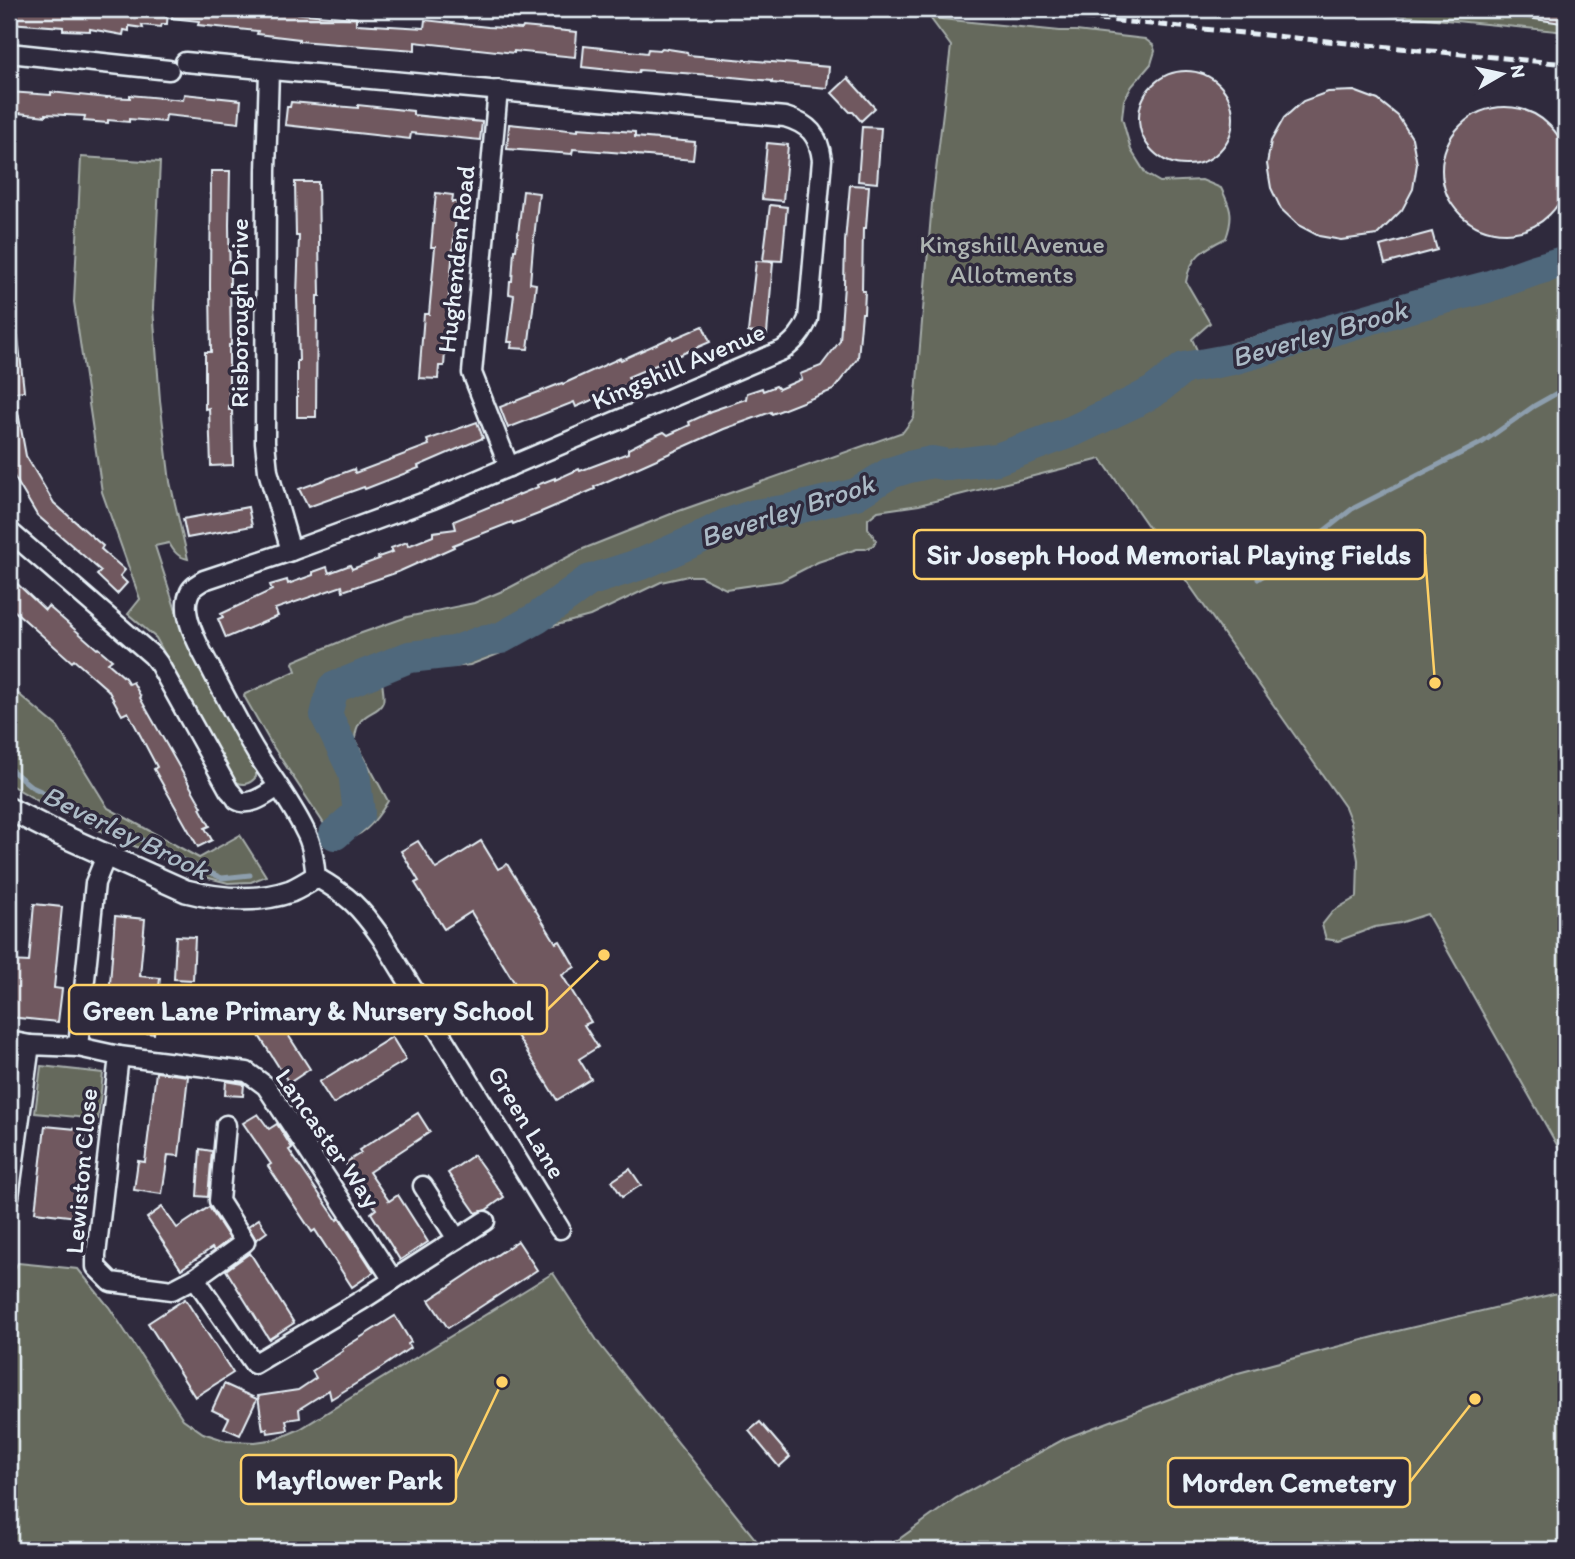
<svg xmlns="http://www.w3.org/2000/svg" width="1575" height="1559" viewBox="0 0 1575 1559" font-family="Itim,sans-serif">
<style>
.green{fill:#65695c;stroke:#a6adaa;stroke-width:2}
.lines{fill:none;stroke-linecap:round;stroke-linejoin:round}
.stream{stroke:#8d9ead;stroke-width:5}
.river{stroke:#50677b;stroke-width:32}
.building{fill:#6f595f;stroke:#e8f1f8;stroke-width:2}
.minor-casing{stroke:#e8f1f8;stroke-width:23}
.tertiary-casing{stroke:#e8f1f8;stroke-width:26}
.minor{stroke:#2f2a3d;stroke-width:18}
.tertiary{stroke:#2f2a3d;stroke-width:21}
.rail{stroke:#e8f1f8;stroke-width:5;stroke-dasharray:10 5;stroke-linecap:butt}
.labels{text-anchor:middle;stroke-width:7;stroke-linejoin:round;paint-order:stroke}
.park-label{font-size:26px;fill:#adb4b2;stroke:#2f2a3d}
.street-label{font-size:26px;fill:#e8f1f8;stroke:#2f2a3d}
.water-label{font-size:28px;font-style:italic;fill:#abbac6;stroke:#2f2a3d}
.leader{fill:none;stroke:#ffd166;stroke-width:2.5}
.callout-dot{fill:#ffd166;stroke:#2f2a3d;stroke-width:2.5}
.callout{fill:#2f2a3d;stroke:#ffd166;stroke-width:2.5}
.callout-label{font-size:28px;text-anchor:middle;font-weight:bold;fill:#e8f1f8}
</style>
<rect width="100%" height="100%" fill="#2f2a3d"/>
<filter id="ink" filterUnits="userSpaceOnUse"><feTurbulence type="fractalNoise" baseFrequency=".0143" numOctaves="2"/><feDisplacementMap in="SourceGraphic" scale="14" xChannelSelector="R" yChannelSelector="G"/><feConvolveMatrix kernelMatrix="1 2 1 2 8 2 1 2 1" color-interpolation-filters="sRGB"/></filter>
<g filter="url(#ink)">
<g class="green">
<polygon points="1334,9 1566,9 1566,32"/>
<path d="M931 18 1060 31H1076L1145 39 1153 45 1155 51 1151 64 1132 86 1124 100 1122 118 1131 150 1146 174 1160 182 1202 180 1221 188C1231 208 1234 216 1226 238 1204 249 1190 256 1186 282L1210 323 1192 339 1200 357 1230 344 1453 282 1566 255V1161L1427 914 1400 923 1375 927 1338 941 1326 939 1322 925 1333 911 1357 897 1358 860 1351 822 1345 807 1101 459 919 505 878 511 868 519V528L876 540 874 545 866 549H857L818 562 781 581 726 589 700 576H688L661 582 590 616 501 640 503 649 501 653 470 665 453 667 445 659 439 657 384 675 382 680C382 686 385 696 383 702 378 716 356 710 355 740L388 801C376 821 360 843 334 839L272 745 244 696 245 694 296 671 293 663 294 661 356 635 407 617 474 603 507 589 583 549 676 512 903 432 914 417 932 203 951 46 931 19Z"/>
<path d="M81 157 160 162 153 308 160 400 170 482 188 559C178 557 174 552 169 543L155 546 180 623 221 706 256 769V777C249 785 241 787 233 779L156 638 128 614 140 599 102 492 74 302Z"/>
<polygon points="9,686 58,727 108,808 199,858 240,835 266,876 251,882 228,883 201,876 50,808 9,784"/>
<polygon points="41,1066 103,1073 98,1119 35,1113"/>
<polygon points="18,1263 78,1269 109,1307 183,1419 203,1433 227,1441 255,1442 277,1439 300,1429 553,1273 600,1345 764,1550 9,1550 9,1279"/>
<polygon points="1566,1291 1566,1550 884,1550 956,1498 1066,1438 1238,1373 1393,1332"/>
</g>
<g class="lines">
<g class="stream">
<polyline points="1258,579 1282,564 1352,509 1483,442 1534,406 1566,388"/>
<polyline points="9,768 32,787 105,821 180,859 222,878 250,875"/>
</g>
<polyline class="river" points="335,834 359,813 354,772 326,715 333,688 409,657 454,652 486,640 501,638 537,618 588,581 644,563 696,540 725,525 755,515 789,510 856,494 890,473 909,467 932,462 948,465 997,459 1073,431 1134,402 1153,392 1184,368 1233,359 1414,306 1487,287 1535,270 1566,261"/>
</g>
<g class="building">
<polygon points="9,9 168,9 167,24 162,24 161,27 142,25 143,28 129,26 129,31 124,30 123,35 90,29 90,31 63,30 63,27 9,23"/>
<polygon points="173,9 257,9 302,14 356,18 356,24 424,28 425,20 488,27 522,29 523,27 577,32 575,57 514,51 514,53 415,42 415,50 299,41 299,39 257,34 258,31 198,25 199,21 172,18"/>
<polygon points="1522,9 1563,9 1562,23 1521,17"/>
<polygon points="584,46 647,53 648,49 660,50 662,48 687,52 688,55 829,67 827,88 772,83 772,81 712,75 639,70 638,73 582,67"/>
<circle cx="1186" cy="118" r="47"/>
<polygon points="848,78 875,108 861,121 853,112 850,112 832,93"/>
<polygon points="1354,91 1378,100 1398,116 1412,138 1417,164 1413,189 1402,210 1377,235 1341,240 1319,236 1298,225 1281,209 1271,188 1267,164 1271,141 1284,118 1303,101 1328,92"/>
<polygon points="9,92 51,95 51,92 107,98 107,97 130,98 130,95 183,100 184,94 241,100 239,123 166,115 165,122 129,119 129,122 108,120 108,123 84,121 85,116 46,114 46,116 9,112"/>
<polygon points="291,102 358,108 358,105 413,111 413,115 482,122 480,140 411,133 410,139 285,125 287,107 290,107"/>
<circle cx="1505" cy="170" r="63"/>
<polygon points="509,124 578,131 578,128 635,132 635,137 695,142 693,160 637,155 637,154 573,149 572,154 507,149"/>
<polygon points="862,127 881,128 877,183 858,181"/>
<polygon points="767,143 788,145 783,201 762,199"/>
<polygon points="211,171 230,171 229,225 231,345 229,345 229,410 232,410 233,465 211,466 209,408 205,409 205,352 211,352 210,286"/>
<polygon points="295,182 318,182 320,296 317,296 316,417 297,417 297,361 299,361 297,297 299,236 296,236"/>
<polygon points="850,185 869,186 866,228 863,228 862,291 865,291 864,313 862,313 858,358 833,390 772,414 771,412 724,429 594,487 595,489 541,512 541,513 513,524 512,522 453,545 454,547 398,572 343,591 342,586 275,609 278,616 226,638 218,619 223,617 221,614 272,590 270,585 287,580 288,584 313,575 313,572 327,567 329,573 350,565 352,569 379,559 378,557 393,552 391,548 407,542 408,546 433,536 433,532 456,529 454,521 538,487 537,485 555,478 555,480 579,469 580,471 628,453 628,449 650,438 664,432 668,435 690,425 689,422 709,413 708,412 746,399 747,393 762,388 763,391 776,386 779,389 802,379 800,374 821,366 840,341 844,285 845,242"/>
<polygon points="523,191 539,193 533,247 530,283 536,284 528,349 511,348 512,342 508,342 514,295 509,294 510,281 512,281 514,250 516,250"/>
<polygon points="436,193 453,195 452,202 457,202 446,331 443,332 446,339 444,366 439,366 438,379 419,378 424,314 429,314 435,247 431,247"/>
<polygon points="770,205 787,207 782,261 763,260"/>
<polygon points="1432,232 1437,250 1385,264 1380,246"/>
<polygon points="756,261 773,262 767,334 748,332"/>
<polygon points="703,326 710,342 628,377 631,383 576,407 574,402 508,428 500,407 562,383 563,384 620,358 621,360 672,337 673,339"/>
<polygon points="9,337 18,337 24,391 9,393"/>
<polygon points="16,401 26,456 54,503 103,546 101,549 125,570 120,576 127,583 117,594 97,575 101,571 37,515 9,468 9,402"/>
<polygon points="477,422 483,438 418,466 419,468 365,489 364,487 308,507 299,489 354,469 355,473 429,445 427,440"/>
<polygon points="248,507 252,526 187,538 183,519"/>
<polygon points="9,576 45,610 48,606 97,649 98,648 112,660 108,663 125,678 129,684 133,682 141,697 140,698 202,807 200,808 210,826 205,828 212,840 198,847 154,769 157,767 128,712 122,715 108,690 74,660 72,662 9,606"/>
<polygon points="418,841 436,869 481,841 498,869 507,864 556,943 560,941 575,967 562,975 591,1022 584,1025 598,1047 579,1059 591,1079 557,1100 506,1018 510,1015 505,1006 522,995 471,912 444,929 415,883 419,881 401,851"/>
<polygon points="34,904 62,907 54,988 62,989 58,1022 9,1017 10,961 29,962"/>
<polygon points="115,916 145,919 140,976 160,978 154,1034 96,1027 100,996 109,997"/>
<polygon points="176,936 195,937 193,980 174,979"/>
<polygon points="265,999 310,1069 289,1083 244,1012"/>
<polygon points="392,1037 406,1060 333,1104 319,1082"/>
<polygon points="156,1072 188,1076 179,1156 168,1155 162,1194 134,1190 138,1161 145,1162"/>
<polygon points="226,1081 244,1084 243,1096 225,1095"/>
<polygon points="418,1113 430,1132 369,1172 389,1201 398,1195 428,1242 400,1260 371,1213 376,1209 345,1163 361,1153 359,1150"/>
<polygon points="258,1114 269,1129 277,1124 292,1148 289,1150 337,1220 339,1218 374,1272 352,1287 315,1230 312,1232 268,1166 271,1164 243,1123"/>
<polygon points="45,1126 86,1130 77,1217 35,1212"/>
<polygon points="200,1149 212,1151 208,1197 197,1196"/>
<polygon points="474,1155 504,1197 486,1210 476,1213 448,1173"/>
<polygon points="630,1169 641,1185 622,1197 612,1181"/>
<polygon points="162,1207 177,1228 209,1207 230,1239 214,1251 212,1248 181,1269 147,1218"/>
<polygon points="259,1219 267,1232 256,1240 248,1226"/>
<polygon points="518,1241 537,1270 448,1328 429,1300"/>
<polygon points="250,1253 294,1323 269,1339 226,1270"/>
<polygon points="185,1299 233,1373 195,1397 148,1323"/>
<polygon points="395,1316 411,1342 408,1344 410,1348 378,1370 331,1399 329,1390 299,1409 300,1418 286,1420 288,1430 268,1433 267,1429 263,1430 258,1396 298,1390 316,1378 312,1371 343,1351 342,1349"/>
<polygon points="224,1384 257,1399 240,1435 224,1428 229,1418 212,1410"/>
<polygon points="760,1422 790,1457 779,1467 749,1431"/>
</g>
<g class="lines">
<defs>
<g id="minor">
<polyline points="9,53 169,70"/>
<path d="M185 62 785 117C809 124 819 135 822 160L808 319C802 333 795 341 783 350L433 499 291 551 204 580C198 584 191 587 189 594 180 615 201 650 211 669 226 698 240 726 257 754 273 779 292 804 305 831 313 845 314 862 316 877 349 896 359 906 381 937L560 1229"/>
<polyline points="269,71 266,171 265,442 268,471 291,551"/>
<polyline points="498,90 472,373 509,467"/>
<path d="M9 531 153 656 159 664 229 790C230 791 237 799 237 800 250 808 268 793 278 787"/>
<polyline points="9,1041 30,1045"/>
<polyline points="78,1047 119,1056 96,1255 96,1267 111,1282 172,1290 195,1278 245,1242 219,1201 226,1125"/>
<polyline points="119,1056 247,1072 266,1086 393,1280 457,1239 423,1186"/>
<polyline points="9,1197 30,1045 78,1047 95,883 106,856"/>
<polyline points="457,1239 485,1221"/>
<polyline points="195,1278 254,1364 362,1300 393,1280"/>
</g>
<path id="tertiary" d="M9 809 61 835 186 891C221 900 257 903 291 891 300 887 308 882 316 877"/>
</defs>
<use href="#minor" class="minor-casing"/>
<use href="#tertiary" class="tertiary-casing"/>
<use href="#minor" class="minor"/>
<use href="#tertiary" class="tertiary"/>
<polyline class="rail" points="994,9 1566,64"/>
</g>
</g>
<g class="labels">
<g class="park-label">
<text x="1012" y="253">Kingshill Avenue<tspan x="1012" dy="30">Allotments</tspan></text>
</g>
<g class="street-label">
<text transform="translate(456 259) rotate(-84)" y="9">Hughenden Road</text>
<text transform="translate(239 313) rotate(-90)" y="9">Risborough Drive</text>
<text transform="translate(678 366) rotate(-23)" y="9">Kingshill Avenue</text>
<text transform="translate(527 1122) rotate(59)" y="9">Green Lane</text>
<text transform="translate(328 1138) rotate(55)" y="9">Lancaster Way</text>
<text transform="translate(81 1171) rotate(-85)" y="9">Lewiston Close</text>
</g>
<g class="water-label">
<text transform="translate(1319 333) rotate(-16)" y="10">Beverley Brook</text>
<text transform="translate(787 510) rotate(-18)" y="10">Beverley Brook</text>
<text transform="translate(126 832) rotate(26)" y="10">Beverley Brook</text>
</g>
</g>
<path class="leader" d="M1435 683L1425 554M604 955L547 1010M502 1382L456 1479M1475 1399L1410 1482"/>
<g class="callout-dot">
<circle cx="1435" cy="683" r="7"/>
<circle cx="604" cy="955" r="7"/>
<circle cx="502" cy="1382" r="7"/>
<circle cx="1475" cy="1399" r="7"/>
</g>
<g class="callout">
<rect x="914" y="530" width="511" height="49" rx="7"/>
<rect x="69" y="985" width="478" height="49" rx="7"/>
<rect x="241" y="1455" width="215" height="49" rx="7"/>
<rect x="1168" y="1458" width="242" height="49" rx="7"/>
</g>
<g class="callout-label">
<text x="1169" y="564">Sir Joseph Hood Memorial Playing Fields</text>
<text x="308" y="1020">Green Lane Primary &amp; Nursery School</text>
<text x="349" y="1489">Mayflower Park</text>
<text x="1289" y="1492">Morden Cemetery</text>
</g>
<rect width="1575" height="1559" fill="none" stroke="#2f2a3d" stroke-width="35"/>
<rect x="18" y="18" width="1540" height="1524" fill="none" stroke="#e8f1f8" stroke-width="2.5" filter="url(#ink)"/>
<g transform="translate(1502 74) rotate(81)" stroke="#2f2a3d" stroke-width="5" paint-order="stroke">
<path d="M0-5L12 26L0 18L-12 26Z" fill="#e8f1f8"/>
<text y="-10" font-size="19" font-weight="bold" text-anchor="middle" fill="#e8f1f8">N</text>
</g>
</svg>
